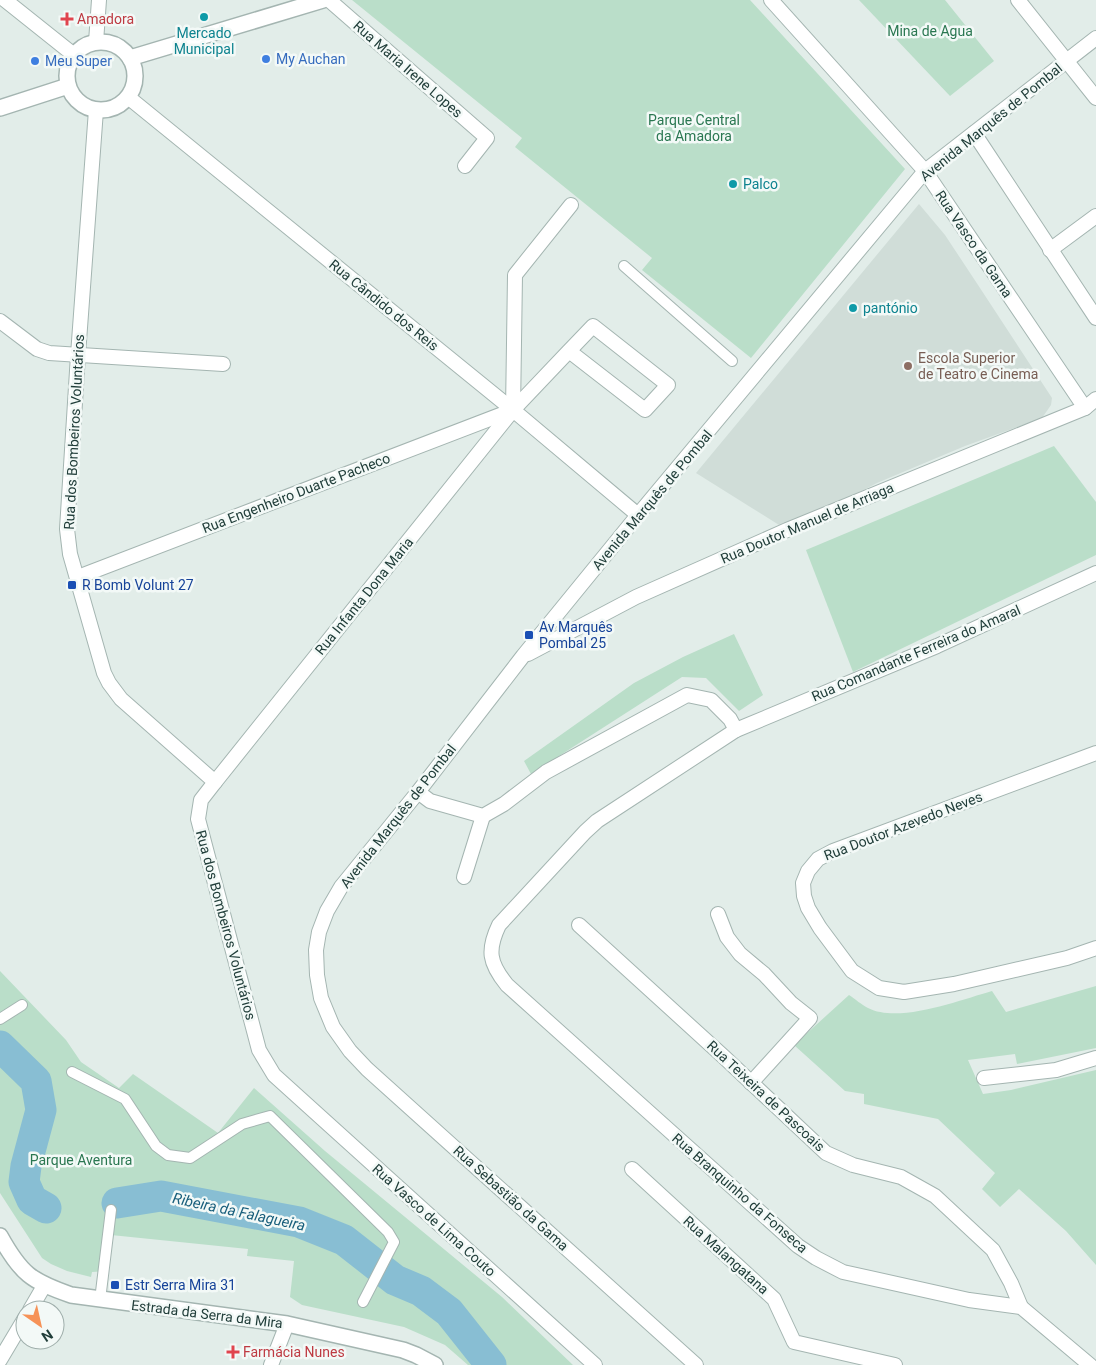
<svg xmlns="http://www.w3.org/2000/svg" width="1096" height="1365" viewBox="0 0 1096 1365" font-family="Roboto,sans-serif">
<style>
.built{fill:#d0ddd8}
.green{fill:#badec9}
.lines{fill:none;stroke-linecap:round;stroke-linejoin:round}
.river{stroke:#88bed3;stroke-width:31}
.pedestrian-casing{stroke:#a4b5b1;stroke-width:12}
.minor-casing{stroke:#a4b5b1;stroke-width:16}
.tertiary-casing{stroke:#a4b5b1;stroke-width:18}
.pedestrian{stroke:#fff;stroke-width:10}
.minor{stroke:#fff;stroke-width:14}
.tertiary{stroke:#fff;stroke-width:15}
.culture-dot{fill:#0f9aa8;stroke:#f3f9f7;stroke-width:2}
.health-dot{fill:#e0444e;stroke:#f3f9f7;stroke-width:2}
.shop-dot{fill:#3f7fe0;stroke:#f3f9f7;stroke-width:2}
.education-dot{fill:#8d6e63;stroke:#f3f9f7;stroke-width:2}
.transit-dot{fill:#1a4fb4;stroke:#f3f9f7;stroke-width:2}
.labels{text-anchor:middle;stroke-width:5;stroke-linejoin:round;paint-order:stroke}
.health-label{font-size:14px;fill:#be3a42;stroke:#f3f9f7;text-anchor:start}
.park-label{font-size:14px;fill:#2a7751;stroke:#f3f9f7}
.culture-label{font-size:14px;fill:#0d838f;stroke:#f3f9f7;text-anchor:start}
.shop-label{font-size:14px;fill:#366cbe;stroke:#f3f9f7;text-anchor:start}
.street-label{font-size:14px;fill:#213e3a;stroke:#f3f9f7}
.education-label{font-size:14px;fill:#785e54;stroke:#f3f9f7;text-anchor:start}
.transit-label{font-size:14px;fill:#164399;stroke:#f3f9f7;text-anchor:start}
.water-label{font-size:15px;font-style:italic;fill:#195f7c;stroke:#f3f9f7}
</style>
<rect width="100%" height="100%" fill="#e2ede9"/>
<polygon class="built" points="919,204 945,235 980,288 1052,398 1051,405 1042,418 965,446 877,483 787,530 696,473"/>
<g class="green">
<polygon points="352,0 750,0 905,169 751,358 642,270 652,258 515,147 522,138"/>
<polygon points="859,0 945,0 994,61 950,96"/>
<polygon points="1054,446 1096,502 1096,555 853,672 806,550"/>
<polygon points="734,634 763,695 739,711 706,678 682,677 531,774 524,761 634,683 683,657"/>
<polygon points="0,971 66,1040 81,1062 119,1088 133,1074 218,1133 254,1088 325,1151 502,1297 573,1365 468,1365 445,1345 404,1327 302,1305 290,1297 294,1261 247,1256 248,1249 111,1235 107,1271 92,1272 91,1277 67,1271 51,1264 42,1258 0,1193"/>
<path d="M1096 986V1048L1017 1064 1015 1054 968 1060 983 1094 1011 1090 1096 1070V1265L1066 1231 1019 1189 1000 1207 982 1189 995 1173 938 1119 864 1104V1094L845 1091 794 1045 849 995C855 999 862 1005 868 1008 899 1024 960 1000 992 991L1006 1012Z"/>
</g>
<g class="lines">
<g class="river">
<polyline points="0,1046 36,1081 41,1110 26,1166 24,1182 32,1200 46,1208"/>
<polyline points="117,1203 161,1196 299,1222 344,1240 395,1280 421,1291 449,1312 491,1365"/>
</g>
<defs>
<g id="pedestrian">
<polyline points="624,266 732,361"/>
<polyline points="0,1019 22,1005"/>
<polyline points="72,1072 125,1099 156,1146 168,1155 190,1158 242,1124 270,1116 388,1232 394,1242 363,1302"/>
<polyline points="100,1300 111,1210"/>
</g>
<g id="minor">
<polyline points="5,0 74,55"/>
<polyline points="329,0 487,138 465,166"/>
<polyline points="771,0 925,171 1085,408"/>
<polyline points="1018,0 1096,98"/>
<polyline points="96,42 99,0"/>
<polyline points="128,97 513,410 638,515"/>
<polyline points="96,110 78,355 67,529 70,554 104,673 109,683 121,699 215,782 201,800 198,819 259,1050 274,1075 595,1365"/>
<polyline points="974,133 1096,318"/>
<polyline points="1050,250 1096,216"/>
<polyline points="0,321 37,349 49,353 223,364"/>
<polyline points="513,410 515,275 571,205"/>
<polyline points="78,577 513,410"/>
<polyline points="528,654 636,597 787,530 1085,408 1096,399"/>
<polyline points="1096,753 833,851 818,859 808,871 803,883 804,896 808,908 820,928 852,971 879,988 904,992 954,984 1067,958 1096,948"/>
<polyline points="215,782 513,410 569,351 645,410 668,385 593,326 569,351"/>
<polyline points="418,792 430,801 483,816 504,804 546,772 687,695 711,700 730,719 736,730"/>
<polyline points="464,877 483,816"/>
<polyline points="718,914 727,937 740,954 764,974 791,1003 810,1018 751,1083"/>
<polyline points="579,925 724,1057 826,1153 853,1165 901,1177 935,1196 993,1250 1011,1283 1021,1307"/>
<polyline points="984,1078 1056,1070 1096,1058"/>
<polyline points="632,1169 774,1299 794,1342 895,1365"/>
<polyline points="30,1310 44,1286"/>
<polyline points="0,1360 25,1318"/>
<polyline points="271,1365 287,1324"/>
<polyline points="696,1365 367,1069 350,1051 333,1027 321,998 317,975 316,950 319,932 327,911 341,887 418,792 523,656 638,515 925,171 1096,38"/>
<path d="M1090 1365 1021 1307 969 1300 843 1272 816 1258 798 1246 507 985C489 963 487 950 499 925L585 832 597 821 736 730 937 646 1096 573"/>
</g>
<g id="tertiary">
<circle cx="101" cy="76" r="34"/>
<polyline points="130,58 323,0"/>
<polyline points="0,108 68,86"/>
<path d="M0 1236C21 1274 31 1281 71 1295L287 1324 403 1350 416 1355 435 1365"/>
</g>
</defs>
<use href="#pedestrian" class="pedestrian-casing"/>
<use href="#minor" class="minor-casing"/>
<use href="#tertiary" class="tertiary-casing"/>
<use href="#pedestrian" class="pedestrian"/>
<use href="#minor" class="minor"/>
<use href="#tertiary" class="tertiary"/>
</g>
<g class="culture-dot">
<circle cx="204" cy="17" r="5"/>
<circle cx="733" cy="184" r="5"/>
<circle cx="853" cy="308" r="5"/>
</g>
<g class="health-dot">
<path d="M64.5 11.5h5v5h5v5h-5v5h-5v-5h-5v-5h5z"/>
<path d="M230.5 1344.5h5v5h5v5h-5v5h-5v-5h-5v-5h5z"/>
</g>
<g class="shop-dot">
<circle cx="266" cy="59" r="5"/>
<circle cx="35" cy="61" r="5"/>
</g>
<circle class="education-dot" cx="908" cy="366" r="5"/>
<g class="transit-dot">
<rect x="67" y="580" width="10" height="10" rx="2.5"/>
<rect x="524" y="630" width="10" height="10" rx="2.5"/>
<rect x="110" y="1280" width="10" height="10" rx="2.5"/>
</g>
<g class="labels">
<g class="health-label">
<text x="77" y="24">Amadora</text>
<text x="243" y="1357">Farmácia Nunes</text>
</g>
<g class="park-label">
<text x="930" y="36">Mina de Agua</text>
<text x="694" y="125">Parque Central<tspan x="694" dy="16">da Amadora</tspan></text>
<text x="81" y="1165">Parque Aventura</text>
</g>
<g class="culture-label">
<text x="204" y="38" text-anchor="middle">Mercado<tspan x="204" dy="16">Municipal</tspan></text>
<text x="743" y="189">Palco</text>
<text x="863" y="313">pantónio</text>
</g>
<g class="shop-label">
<text x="276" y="64">My Auchan</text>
<text x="45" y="66">Meu Super</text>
</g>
<g class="street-label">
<text transform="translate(408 69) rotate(41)" y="5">Rua Maria Irene Lopes</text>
<text transform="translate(991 122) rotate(-39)" y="5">Avenida Marquês de Pombal</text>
<text transform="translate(974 244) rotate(56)" y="5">Rua Vasco da Gama</text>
<text transform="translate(384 305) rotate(39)" y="5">Rua Cândido dos Reis</text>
<text transform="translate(74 432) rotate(-87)" y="5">Rua dos Bombeiros Voluntários</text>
<text transform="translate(296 493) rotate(-21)" y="5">Rua Engenheiro Duarte Pacheco</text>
<text transform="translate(652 500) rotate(-50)" y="5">Avenida Marquês de Pombal</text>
<text transform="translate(807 523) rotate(-23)" y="5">Rua Doutor Manuel de Arriaga</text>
<text transform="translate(364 596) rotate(-51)" y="5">Rua Infanta Dona Maria</text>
<text transform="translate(916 653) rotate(-23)" y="5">Rua Comandante Ferreira do Amaral</text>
<text transform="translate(398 816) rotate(-52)" y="5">Avenida Marquês de Pombal</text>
<text transform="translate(903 826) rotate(-21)" y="5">Rua Doutor Azevedo Neves</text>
<text transform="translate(226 925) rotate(75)" y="5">Rua dos Bombeiros Voluntários</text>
<text transform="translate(766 1096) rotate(43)" y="5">Rua Teixeira de Pascoais</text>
<text transform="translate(740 1193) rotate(41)" y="5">Rua Branquinho da Fonseca</text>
<text transform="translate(511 1198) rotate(42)" y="5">Rua Sebastião da Gama</text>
<text transform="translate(434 1220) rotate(42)" y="5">Rua Vasco de Lima Couto</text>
<text transform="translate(726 1255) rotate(42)" y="5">Rua Malangatana</text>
<text transform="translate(207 1314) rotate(7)" y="5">Estrada da Serra da Mira</text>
</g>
<g class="education-label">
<text x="918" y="363">Escola Superior<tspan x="918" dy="16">de Teatro e Cinema</tspan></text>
</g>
<g class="transit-label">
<text x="82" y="590">R Bomb Volunt 27</text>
<text x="539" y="632">Av Marquês<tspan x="539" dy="16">Pombal 25</tspan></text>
<text x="125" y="1290">Estr Serra Mira 31</text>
</g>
<g class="water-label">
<text transform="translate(239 1212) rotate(12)" y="5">Ribeira da Falagueira</text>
</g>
</g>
<g transform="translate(40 1325) rotate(146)"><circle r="24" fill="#f3f9f7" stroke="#9faeab"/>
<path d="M0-4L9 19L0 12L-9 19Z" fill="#f69257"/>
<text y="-8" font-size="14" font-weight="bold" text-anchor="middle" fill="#213e3a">N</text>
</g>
</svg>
